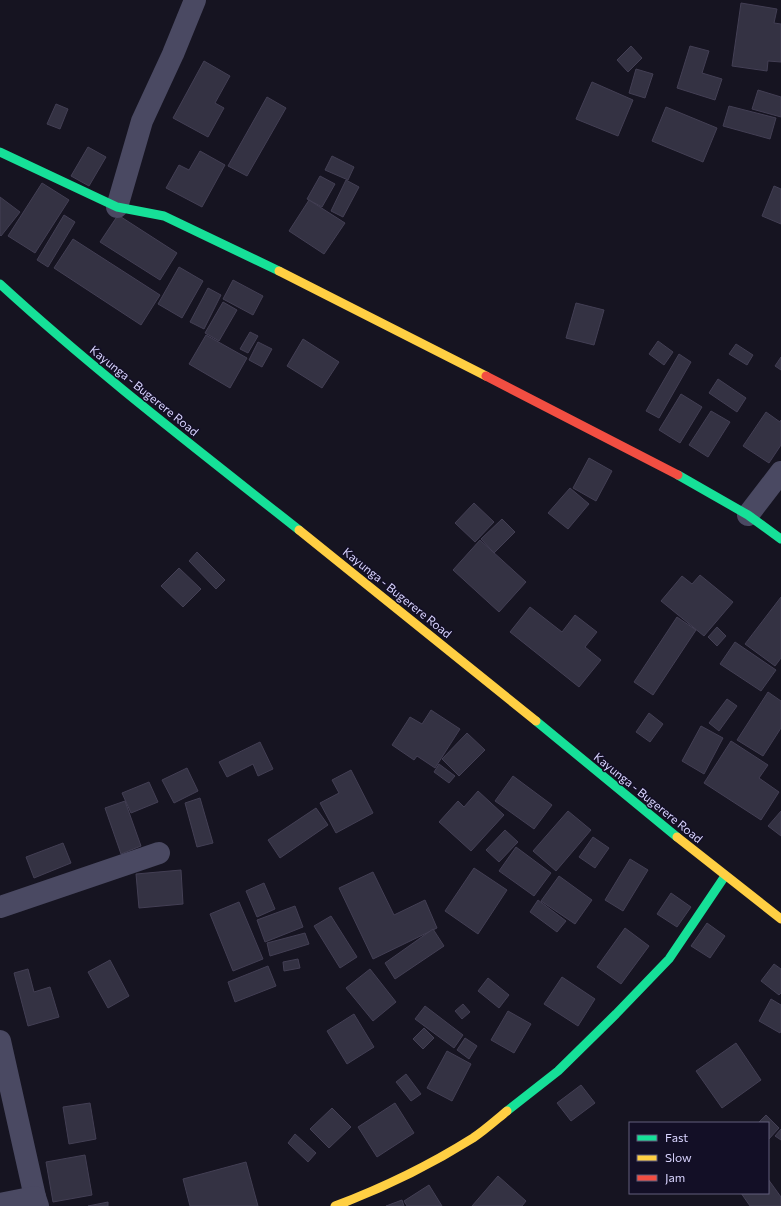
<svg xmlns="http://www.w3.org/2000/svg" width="781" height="1206" viewBox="0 0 781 1206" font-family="Commissioner,sans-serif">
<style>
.building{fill:#343243;stroke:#433f54}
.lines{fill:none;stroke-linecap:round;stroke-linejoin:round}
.street{stroke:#4a4962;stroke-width:22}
.fast{stroke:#16e098;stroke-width:9}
.slow{stroke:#ffcf43;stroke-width:9}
.jam{stroke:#f24e42;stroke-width:9}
.labels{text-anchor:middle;stroke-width:3;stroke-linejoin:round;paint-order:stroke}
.street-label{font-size:12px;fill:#d9d4ff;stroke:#130f26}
</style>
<rect width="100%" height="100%" fill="#161421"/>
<g class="building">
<polygon points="741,3 777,9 774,23 781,24 781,62 768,61 767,71 732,66"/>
<polygon points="631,46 642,58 628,72 617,60"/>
<polygon points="690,46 709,51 702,73 722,79 715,100 677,88"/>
<polygon points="204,61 230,76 215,103 224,108 208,137 173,118"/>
<polygon points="636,69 653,74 645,98 629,93"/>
<polygon points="592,82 633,100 618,136 576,119"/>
<polygon points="758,90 781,97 781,117 752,109"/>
<polygon points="267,97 286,108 247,176 228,166"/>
<polygon points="56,104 68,109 60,129 47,124"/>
<polygon points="729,106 776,118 770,139 723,126"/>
<polygon points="666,107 717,128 703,162 652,141"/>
<polygon points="88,147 106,157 89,186 71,176"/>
<polygon points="200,151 225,165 202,207 166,188 179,165 189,170"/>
<polygon points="332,156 354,167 348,180 325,170"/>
<polygon points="320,176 335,184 322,207 307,199"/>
<polygon points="346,180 359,187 343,217 331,211"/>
<polygon points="42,183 69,200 35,253 8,236"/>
<polygon points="774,186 781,189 781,224 762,216"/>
<polygon points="0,197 20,212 1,236 0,235"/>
<polygon points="309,200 345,223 324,254 289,231"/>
<polygon points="64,215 75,222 48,267 37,260"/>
<polygon points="118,215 177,253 160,280 100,242"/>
<polygon points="73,239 160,295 141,325 54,268"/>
<polygon points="179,267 203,281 182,318 158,304"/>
<polygon points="233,280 263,296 253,315 223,299"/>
<polygon points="208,288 221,295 204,329 190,322"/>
<polygon points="223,302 237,310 219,341 205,333"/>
<polygon points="576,303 604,310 594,345 566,338"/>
<polygon points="250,332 258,336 248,353 240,349"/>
<polygon points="206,335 247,358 230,388 189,364"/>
<polygon points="303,339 339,362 322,388 287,366"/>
<polygon points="658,341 673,352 664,365 649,354"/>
<polygon points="258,342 272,349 262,367 249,360"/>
<polygon points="736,344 753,355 747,365 729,354"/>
<polygon points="679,354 691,362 659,418 646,411"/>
<polygon points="781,357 781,370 775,366"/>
<polygon points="718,379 746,398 737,412 709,393"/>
<polygon points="681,394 702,407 680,443 659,430"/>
<polygon points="711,411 730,422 708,457 689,445"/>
<polygon points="766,412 780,422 781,420 781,445 769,463 743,446"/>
<polygon points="589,458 612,471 596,501 573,488"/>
<polygon points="570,488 589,504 568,529 548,513"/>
<polygon points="474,503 494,522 475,542 455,523"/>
<polygon points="502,519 515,532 494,553 481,539"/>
<polygon points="480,540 526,582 499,612 453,570"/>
<polygon points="197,552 225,580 216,589 189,561"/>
<polygon points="179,568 201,589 183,607 161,586"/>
<polygon points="700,575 733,602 704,636 661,601 682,576 692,584"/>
<polygon points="781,597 781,658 775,666 745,644"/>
<polygon points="530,607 562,632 575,615 597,632 585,647 601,660 579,687 510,632"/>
<polygon points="677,617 696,630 653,695 634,682"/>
<polygon points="717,627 726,636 717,646 708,637"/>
<polygon points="735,642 776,670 761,691 720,664"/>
<polygon points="768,692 781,701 781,728 763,756 737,740"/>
<polygon points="727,699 737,706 719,731 709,723"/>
<polygon points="431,710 460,729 435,768 417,756 414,760 392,745 410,717 422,724"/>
<polygon points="649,713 663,724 650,742 636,732"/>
<polygon points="701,726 723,738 704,774 682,761"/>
<polygon points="467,733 485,750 459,776 442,759"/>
<polygon points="731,741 768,765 759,778 779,792 761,820 704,783"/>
<polygon points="260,742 273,769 258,776 253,764 227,777 219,762"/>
<polygon points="439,764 455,776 449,783 434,772"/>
<polygon points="187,768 198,791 174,803 162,780"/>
<polygon points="351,770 373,813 336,833 320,803 339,793 332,780"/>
<polygon points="513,776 552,805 534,829 495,801"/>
<polygon points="149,782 158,802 131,813 122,793"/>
<polygon points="478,791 504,815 471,851 439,822 458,801 464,807"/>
<polygon points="200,798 213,843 197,847 185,803"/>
<polygon points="125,801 141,846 121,854 105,808"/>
<polygon points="316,808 328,825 280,858 268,840"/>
<polygon points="568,811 591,830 556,871 533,851"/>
<polygon points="781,811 781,836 768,826"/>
<polygon points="505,830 518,842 499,862 486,850"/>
<polygon points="593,837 609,848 595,868 579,857"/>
<polygon points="63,843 71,863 34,878 26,857"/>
<polygon points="516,847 551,873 534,896 499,871"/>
<polygon points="630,859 648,870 623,911 605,900"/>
<polygon points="474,868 507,890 478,934 445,911"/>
<polygon points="181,870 183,904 139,908 136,874"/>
<polygon points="373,872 394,915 425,900 437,928 373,959 339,888"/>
<polygon points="559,876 592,900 575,924 541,901"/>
<polygon points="264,883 275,909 257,917 246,891"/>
<polygon points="671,893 691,907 677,927 657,914"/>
<polygon points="538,900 566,921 557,932 530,912"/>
<polygon points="239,902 263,959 233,971 210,914"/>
<polygon points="295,906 303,927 265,942 257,920"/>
<polygon points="331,916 357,957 340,968 314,926"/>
<polygon points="707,923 725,936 710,958 691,946"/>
<polygon points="625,928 649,946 621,984 597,967"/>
<polygon points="433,929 444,946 395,979 385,963"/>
<polygon points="305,933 309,944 270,956 267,943"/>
<polygon points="298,959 300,968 284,971 283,962"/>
<polygon points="110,960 129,996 108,1008 88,972"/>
<polygon points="774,964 781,969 781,993 779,995 761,981"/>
<polygon points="268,966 276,986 235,1002 228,982"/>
<polygon points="28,969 34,992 50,987 59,1017 28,1026 14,973"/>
<polygon points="370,969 396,1002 373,1021 346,988"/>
<polygon points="562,977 595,999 578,1026 544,1004"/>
<polygon points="488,978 509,995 499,1008 478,991"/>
<polygon points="771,999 781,1005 781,1031 780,1033 759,1021"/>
<polygon points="463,1004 470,1012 462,1019 455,1011"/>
<polygon points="425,1006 463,1035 454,1048 415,1019"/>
<polygon points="508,1011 531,1024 514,1053 491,1040"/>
<polygon points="354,1014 374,1047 347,1064 327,1031"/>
<polygon points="424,1028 434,1038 423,1049 413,1039"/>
<polygon points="465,1038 477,1046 469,1059 457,1050"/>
<polygon points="736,1043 761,1080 722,1108 696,1071"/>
<polygon points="447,1051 471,1064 452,1101 427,1088"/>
<polygon points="406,1074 421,1094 411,1101 396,1082"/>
<polygon points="581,1085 595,1103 571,1121 557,1103"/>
<polygon points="90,1103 96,1139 69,1144 63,1107"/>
<polygon points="395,1103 414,1133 377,1157 358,1127"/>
<polygon points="332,1108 351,1127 329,1148 310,1129"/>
<polygon points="766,1115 779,1128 768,1140 768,1123 758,1123"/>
<polygon points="781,1129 781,1140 775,1136"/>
<polygon points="295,1134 316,1153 308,1162 288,1143"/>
<polygon points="85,1155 92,1195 53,1202 46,1162"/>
<polygon points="246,1162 258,1206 190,1206 183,1179"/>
<polygon points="498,1176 526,1201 522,1206 472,1206"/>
<polygon points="768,1179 781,1197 781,1206 750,1206 741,1193 768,1193"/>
<polygon points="429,1185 442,1206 407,1206 404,1201"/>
<polygon points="402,1200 404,1206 386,1206"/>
<polygon points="108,1202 108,1206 88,1206"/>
</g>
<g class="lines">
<g class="street">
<polyline points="117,207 142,121 173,54 195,0"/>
<polyline points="748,515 781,472"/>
<polyline points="0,907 159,853"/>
<polyline points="0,1041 35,1197 38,1206"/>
<polyline points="0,1204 35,1197"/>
</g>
<g class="fast">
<polyline points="0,152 117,207 164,216 279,271"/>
<path d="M0 284C95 371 198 450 299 530"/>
<polyline points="678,475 748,515 781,539"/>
<polyline points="536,721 677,837"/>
<polyline points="507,1111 558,1071 616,1014 669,959 725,876"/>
</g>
<g class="slow">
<polyline points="279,271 486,376"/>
<polyline points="299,530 536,721"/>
<polyline points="677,837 781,919"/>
<path d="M335 1206C383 1188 430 1165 473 1138 485 1130 496 1120 507 1111"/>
</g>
<polyline class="jam" points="486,376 678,475"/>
</g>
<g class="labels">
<g class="street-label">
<text transform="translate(144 391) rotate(39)" y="4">Kayunga - Bugerere Road</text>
<text transform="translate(397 593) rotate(39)" y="4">Kayunga - Bugerere Road</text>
<text transform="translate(648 798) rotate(39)" y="4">Kayunga - Bugerere Road</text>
</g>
</g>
<rect x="629" y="1122" width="140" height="72" fill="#130f26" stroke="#625e7d"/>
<rect x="637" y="1135" width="20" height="6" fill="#16e098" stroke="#625e7d"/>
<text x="665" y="1142" font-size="12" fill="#d9d4ff">Fast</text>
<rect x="637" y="1155" width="20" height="6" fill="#ffcf43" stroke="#625e7d"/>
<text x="665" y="1162" font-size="12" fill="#d9d4ff">Slow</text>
<rect x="637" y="1175" width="20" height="6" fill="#f24e42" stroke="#625e7d"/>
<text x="665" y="1182" font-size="12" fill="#d9d4ff">Jam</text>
</svg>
